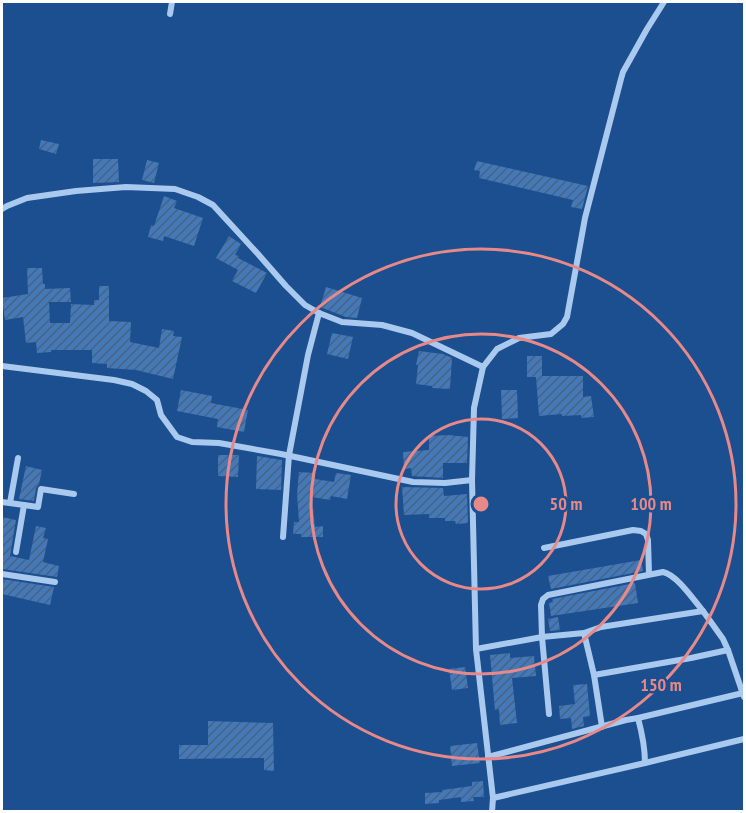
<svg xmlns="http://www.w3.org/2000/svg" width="746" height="813" viewBox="0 0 746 813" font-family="'PT Sans Narrow',sans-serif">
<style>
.building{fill:url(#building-hatch)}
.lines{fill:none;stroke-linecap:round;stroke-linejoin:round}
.street{stroke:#a9c9ee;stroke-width:6}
.ring{fill:none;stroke:#e88989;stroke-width:3}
.centre{fill:#e88989;stroke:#1b4f8f;stroke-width:3}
.ring-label{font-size:18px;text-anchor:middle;font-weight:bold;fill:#e88989;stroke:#1b4f8f;stroke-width:5;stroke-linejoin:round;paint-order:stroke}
</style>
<defs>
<pattern id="building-hatch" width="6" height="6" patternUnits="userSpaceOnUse" patternTransform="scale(1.5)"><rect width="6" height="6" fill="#4478b7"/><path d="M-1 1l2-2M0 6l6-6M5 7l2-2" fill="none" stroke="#486282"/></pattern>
</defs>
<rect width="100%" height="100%" fill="#1b4f8f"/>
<g class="building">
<polygon points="41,140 59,144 56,154 39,149"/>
<polygon points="93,159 118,159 119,182 93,183"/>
<polygon points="147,160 159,163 154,183 142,180"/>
<polygon points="477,161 588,186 582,209 571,207 573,200 479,178 480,171 474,170"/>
<polygon points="164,196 177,201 174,208 203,218 194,246 164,236 163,241 148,237 151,225 154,226"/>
<polygon points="229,236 241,244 235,255 239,256 238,258 267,273 256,293 232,281 238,270 216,258"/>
<polygon points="27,268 42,268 43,284 45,284 45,289 70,288 71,302 49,302 50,323 70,323 71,304 94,305 94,300 99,300 99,286 109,286 109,321 131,322 130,342 159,348 162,329 174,331 173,336 182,337 173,379 136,370 107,368 107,364 92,363 92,350 51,350 51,352 37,353 36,342 26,343 23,317 5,320 2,298 28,294"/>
<polygon points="326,287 362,298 357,318 346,317 320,307"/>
<polygon points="332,333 353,337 348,359 327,354"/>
<polygon points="419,351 443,354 452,358 450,389 432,388 432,386 416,384 418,365 416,365"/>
<polygon points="527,356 542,356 542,376 583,376 583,397 591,396 594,417 581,418 581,415 562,416 562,414 539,416 536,377 527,377"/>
<polygon points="181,390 212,396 211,403 248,410 244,432 217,427 218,419 177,411"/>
<polygon points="501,390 517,390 518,418 502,419"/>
<polygon points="448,435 468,437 467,463 443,463 443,478 412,476 411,468 404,469 403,452 429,450 429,436"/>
<polygon points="218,455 239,455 238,477 218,476"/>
<polygon points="257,456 282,460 281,490 256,489"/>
<polygon points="26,466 42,470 39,484 36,488 34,501 19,499"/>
<polygon points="299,472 315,473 315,479 334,482 336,473 351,475 347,499 331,496 330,500 312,497 315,527 323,526 323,537 301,537 301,534 293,534 294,522 299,522 297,494"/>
<polygon points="402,487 443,488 444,496 467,494 468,523 456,524 455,521 445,521 445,518 429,518 429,514 404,515"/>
<polygon points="2,517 16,520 10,556 29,560 36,526 46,528 43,538 48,539 43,562 59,566 57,577 2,569"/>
<polygon points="641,560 643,571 551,589 548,576"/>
<polygon points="2,579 54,587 50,605 2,594"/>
<polygon points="635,583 638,603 551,616 549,603 553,602 552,599"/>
<polygon points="558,617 560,630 550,631 548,619"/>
<polygon points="510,653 510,658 534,656 536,676 512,678 517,723 500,725 499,709 495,710 490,655"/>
<polygon points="465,667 468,688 452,690 449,669"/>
<polygon points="587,684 590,716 583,717 584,726 572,729 571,718 560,719 559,706 575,704 573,685"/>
<polygon points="208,721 273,723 274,771 264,770 264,758 179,759 179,745 208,745"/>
<polygon points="477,743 480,763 452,766 450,746"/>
<polygon points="483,781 484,797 473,797 474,801 461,802 461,797 439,800 439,803 425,804 425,793 442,792 442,790 472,786 472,782"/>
</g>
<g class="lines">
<g class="street">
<polyline points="170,14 172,2"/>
<polyline points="2,209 7,206 27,198 76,191 126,187 175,189 198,197 213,205 258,254 286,286 305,305 319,313 342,322 382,325 412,333 483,367"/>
<polyline points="2,366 114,380 132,384 146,391 157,400 161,415 177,437 192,442 219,443 281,454 413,482 445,483 472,480"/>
<polyline points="2,502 24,505 16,552"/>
<polyline points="10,503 18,458"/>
<polyline points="24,505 38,507 41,489 74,494"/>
<polyline points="283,537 289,455 308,355 319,313"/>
<polyline points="544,548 633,530 641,531 646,534 648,540 649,574"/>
<polyline points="2,574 55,582"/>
<polyline points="584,633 594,675"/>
<polyline points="476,649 542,637 584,633 601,627 703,611 723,639 728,650 691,658 594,675 602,727"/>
<polyline points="728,650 744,697"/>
<path d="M549 714 542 637 541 605 543 599 548 595 663 572C677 575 693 599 703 611"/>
<polyline points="638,718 743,693"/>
<path d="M488 757 626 720 638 718C642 733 645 748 645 763L493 798"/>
<polyline points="645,763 744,739"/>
<polyline points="492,812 493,798 476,649 472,480 474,408 483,367 497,349 519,338 551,334 563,324 567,317 585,218 621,79 623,72 647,29 664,2"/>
</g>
</g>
<g class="ring">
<circle cx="481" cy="504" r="85"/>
<circle cx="481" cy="504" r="170"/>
<circle cx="481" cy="504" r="255"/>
</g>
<circle cx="481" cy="504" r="9" class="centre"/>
<g class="ring-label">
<text x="566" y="510">50 m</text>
<text x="651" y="510">100 m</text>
<text x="661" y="691">150 m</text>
</g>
<rect width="746" height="813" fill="none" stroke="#ffffff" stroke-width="6"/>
</svg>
